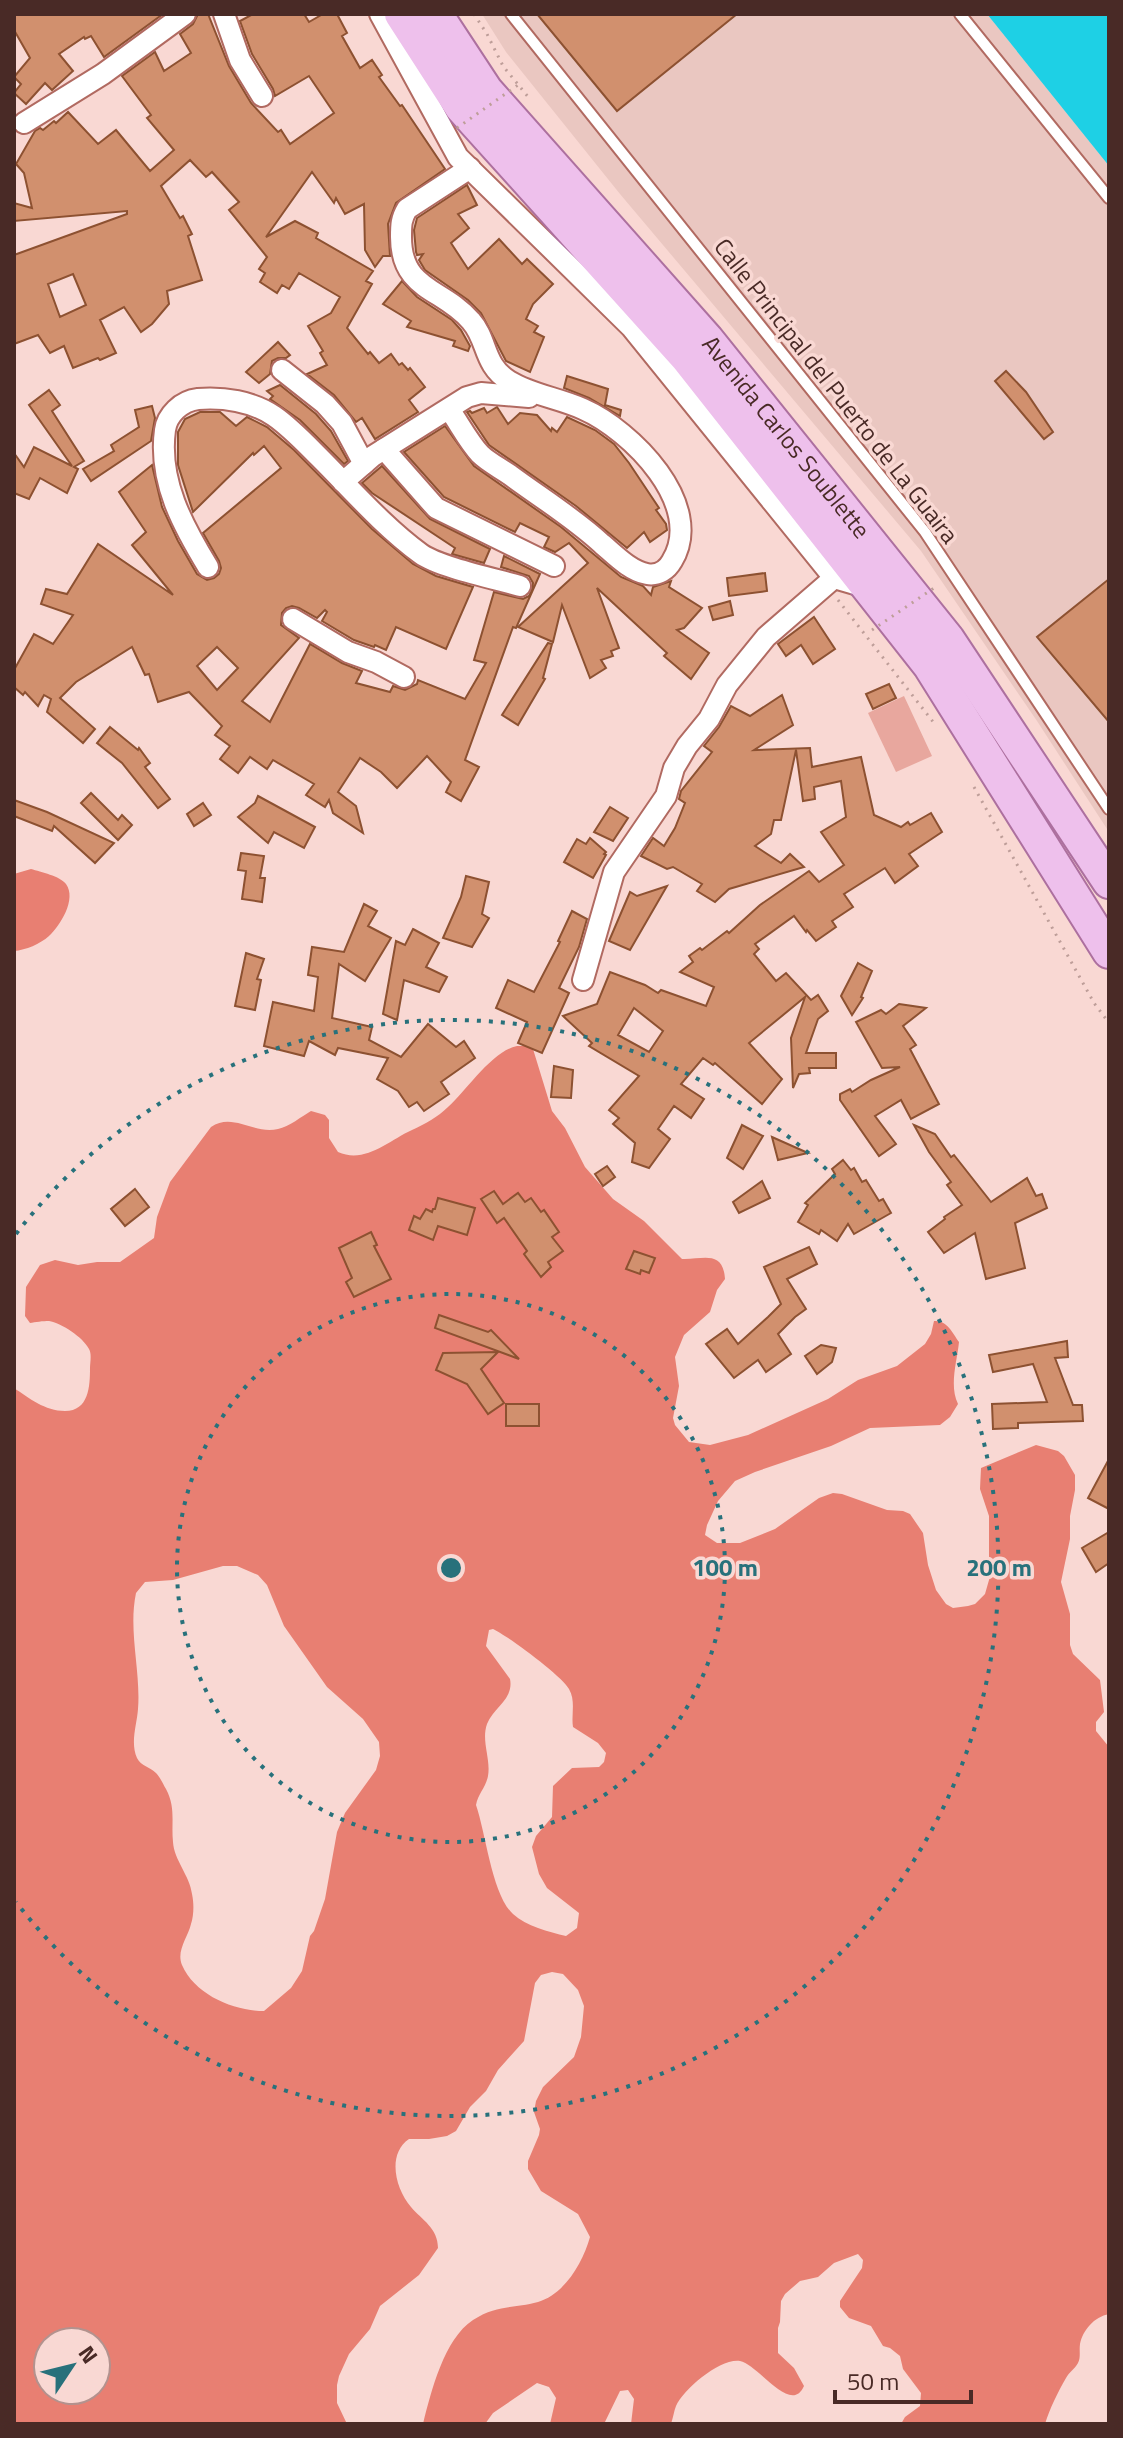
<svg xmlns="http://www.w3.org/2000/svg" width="1123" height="2438" viewBox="0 0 1123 2438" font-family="'Titillium Web',sans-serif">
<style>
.built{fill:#eac7c1}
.green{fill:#e8a79e}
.forest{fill:#e87f72;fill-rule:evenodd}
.water{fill:#1ed0e5}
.building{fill:#d1906e;stroke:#8d5131;stroke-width:2;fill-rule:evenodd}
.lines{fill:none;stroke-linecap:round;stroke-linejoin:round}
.service-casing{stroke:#b16a61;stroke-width:14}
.minor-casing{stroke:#b16a61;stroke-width:24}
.primary-casing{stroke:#ad709f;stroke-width:36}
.path{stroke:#be9e99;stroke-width:3;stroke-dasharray:2 6;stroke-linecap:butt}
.service{stroke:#fff;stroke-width:10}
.minor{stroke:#fff;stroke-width:20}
.primary{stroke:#eec0ec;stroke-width:32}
.path-bridge{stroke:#be9e99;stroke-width:3;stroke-dasharray:2 6;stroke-linecap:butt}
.ring{fill:none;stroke:#28717b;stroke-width:4;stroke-dasharray:4 8}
.labels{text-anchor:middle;stroke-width:7;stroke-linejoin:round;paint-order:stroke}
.street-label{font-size:24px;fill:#492a26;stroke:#f9d8d3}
.centre{fill:#28717b;stroke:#f9d8d3;stroke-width:4}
.ring-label{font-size:24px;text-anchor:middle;font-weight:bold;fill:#28717b;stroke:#f9d8d3;stroke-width:7;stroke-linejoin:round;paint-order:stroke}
</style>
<rect width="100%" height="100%" fill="#f9d8d3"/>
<polygon class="built" points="482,14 987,14 1109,166 1109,832 1037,721 921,551 620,194 506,52"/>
<polygon class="green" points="904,696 932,756 896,772 868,713"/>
<g class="forest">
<path d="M31 869C41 872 60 876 66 884 77 899 60 926 49 936 40 944 26 950 14 951V874Z"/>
<path d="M517 1046H525L533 1049 552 1111 565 1128 585 1167 613 1199 644 1221 682 1259C702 1260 723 1249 725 1279L717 1290 710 1312 684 1335 675 1357 679 1386 673 1418 675 1425 689 1442 710 1445 748 1435 828 1399 858 1380 897 1366 925 1344 931 1334 934 1321C947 1320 952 1332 959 1342 957 1362 949 1385 958 1404L950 1417 940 1425 870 1428 831 1446 755 1472 735 1481 718 1501 707 1525 705 1535 717 1543H740L775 1529 819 1498 833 1493 842 1494 887 1510 903 1511 910 1514 923 1533 928 1565 936 1590 946 1604 953 1608 968 1606 975 1604 985 1594 989 1580V1516L980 1489 981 1468 1036 1445 1058 1451 1064 1456 1075 1475V1490L1070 1516V1539L1061 1582 1070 1614V1645L1073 1654 1100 1680 1104 1712 1096 1722V1731L1109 1747V2314C1094 2317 1083 2330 1080 2344 1079 2351 1081 2357 1078 2363 1075 2369 1069 2372 1066 2378 1058 2392 1050 2408 1045 2424H901L905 2417 920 2406 921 2393 903 2369 900 2356 890 2348 883 2346 871 2326 849 2318 840 2307V2301L862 2268 863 2260 858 2254 834 2263 818 2277 800 2281 785 2294 781 2301 780 2322 778 2328V2353L794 2368 804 2386C791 2416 758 2364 740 2361 720 2358 684 2389 676 2406 674 2411 673 2418 671 2424H631L634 2399 628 2390 620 2391 604 2424H550L556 2398 549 2387 537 2383 493 2413 485 2424H423C431 2392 444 2339 473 2320 498 2304 513 2309 538 2302 565 2294 583 2262 590 2237L578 2214 541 2191 528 2169V2161L539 2135 540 2129 534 2112 536 2101 543 2087 574 2057 581 2037 584 2006 578 1990 563 1974 552 1972 541 1975 535 1983 524 2041 498 2070 486 2091 470 2107 456 2131 447 2136 429 2139H409C387 2154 395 2188 411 2207 422 2220 438 2228 438 2248L419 2275 380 2306 370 2329 349 2354 339 2376 337 2385V2403L347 2424H14V1388C29 1398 45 1411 65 1411 89 1411 90 1386 90 1368 90 1363 92 1354 89 1349 83 1337 61 1323 49 1321 43 1321 35 1322 30 1323L25 1316 26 1287 40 1265 55 1260 78 1265 97 1262H120L154 1238 157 1217 170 1182 211 1127C233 1112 254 1135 278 1129 289 1127 302 1116 311 1111L325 1115 329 1120V1138L338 1152C365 1164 388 1141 412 1130 425 1124 438 1117 448 1107 467 1090 492 1051 517 1046ZM223 1566H237L258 1575 267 1585 284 1626 327 1687 363 1719 379 1742 380 1756 376 1770 345 1813 337 1832 325 1899 314 1931 310 1936 302 1971 291 1988 264 2011C234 2011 195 1995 182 1965 176 1951 188 1937 191 1924 194 1915 194 1903 192 1894 190 1876 174 1860 173 1842 171 1822 176 1808 166 1789 163 1784 160 1777 156 1773 150 1767 141 1766 137 1758 130 1743 137 1724 138 1709 141 1671 128 1631 136 1593L145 1582 173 1580ZM493 1629C508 1636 562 1676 569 1689 576 1701 571 1715 573 1727L598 1743 606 1753 604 1762 599 1767 572 1768 553 1786 552 1817 536 1836 532 1847 539 1874 547 1888 579 1913 577 1928 566 1936C549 1932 526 1926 513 1914 492 1895 486 1834 476 1805 478 1794 486 1787 488 1776 491 1759 481 1741 487 1724 494 1707 514 1699 510 1679L486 1646 489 1630ZM48 2342H96V2390H48Z"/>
</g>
<polygon class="water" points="987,14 1109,14 1109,166"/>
<g class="building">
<polygon points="14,14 163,14 104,57 91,36 85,39 84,37 59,54 73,71 52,90 45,83 26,104 14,93 21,84 14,77 30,58 14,30"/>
<path d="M198 14H208L229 66 251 103 278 132 281 130 290 144 334 113 309 76 275 96 273 89 252 54 240 21 253 14H304L309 22 323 14H337L347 33 342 36 360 68 372 60 382 75 379 77 400 106 402 105 445 169 396 203 388 224 390 256H383L375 267 365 250 364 204 345 214 336 198 334 203 312 172 266 237 295 221 318 233 316 238 373 271 366 281 372 284 347 328 368 354 370 352 379 363 391 354 399 365 402 363 408 370 410 368 425 387 409 400 418 412 375 439 362 418 356 422 334 395 307 374 327 365 320 353 323 351 308 326 331 313 340 297 299 273 289 289 282 285 277 293 260 282 265 273 259 269 267 257 229 210 239 202 212 172 206 177 190 160 161 186 180 218 183 216 192 234 188 236 202 280 167 291 169 304 152 324 141 332 124 307 100 320 116 353 100 360 98 358 73 368 64 346 50 353 38 335 14 344V255L127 214V211L14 221V203L32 208 24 173 16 164 35 131 40 128 43 130 54 121 56 123 68 112 98 144 116 130 150 171 174 150 147 118 151 115 122 76 155 52 164 71 191 53 180 34 193 24ZM73 274 86 305 60 317 48 284Z"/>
<polygon points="537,14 737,14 617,111"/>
<polygon points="467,185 477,205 458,214 469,228 451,243 468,269 499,239 522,264 527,259 553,284 533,304 526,319 538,326 534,332 544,337 530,372 506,361 481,313 468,300 425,270 419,260 423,254 417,255 416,252 414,230 417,218"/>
<polygon points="402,281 417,297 452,320 461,330 470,346 468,351 453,346 455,341 407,327 411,321 383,304"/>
<polygon points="278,342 290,355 286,358 278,358 272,361 270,374 259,383 246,372"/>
<polygon points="1006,371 1026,392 1053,432 1044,439 995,381"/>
<polygon points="567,376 608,389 605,405 621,410 620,416 589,398 564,388"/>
<polygon points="280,385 316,414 331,431 348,461 344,464 300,420 270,399 273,396 267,391"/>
<polygon points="49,390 60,405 52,411 84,461 74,467 78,469 67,493 40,478 29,499 14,493 14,453 24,467 34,447 72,466 29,405"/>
<polygon points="152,406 155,418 151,441 91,481 83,469 114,451 111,445 139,427 135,410"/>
<polygon points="497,407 508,424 520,413 537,415 551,431 552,428 557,432 567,417 595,430 614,444 629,463 659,508 656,510 666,524 667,530 650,542 644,532 627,548 576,506 489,445 467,412 470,411 472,413 484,408 487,413"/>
<path d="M200 412H220L236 426 247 417 267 427 294 450 372 529 413 564 436 576 473 587 446 649 396 627 386 650 375 645 374 647 354 640 322 621 327 612 325 610 317 618 299 608 292 606 286 608 282 613 281 625 299 638 242 701 270 722 310 644 342 663 362 671 356 683 390 692 393 686 405 690 417 684 418 680 465 699 486 663 474 660 494 592 523 599 529 596 532 590 533 583 529 576 501 567 504 556 540 574 516 628 513 627 465 760 479 767 461 801 446 792 451 782 427 756 397 788 381 772 360 758 338 792 356 806 363 833 333 813 329 800 325 807 306 795 314 784 273 760 267 769 250 757 238 773 220 759 230 746 215 735 222 726 189 692 158 702 149 674 145 675 132 647 76 682 60 698 95 729 83 743 47 712 51 699 44 695 38 706 25 692 23 695 14 687V670L34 634 53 644 73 615 41 604 46 589 67 594 98 544 173 595 132 545 146 532 119 492 152 465 162 507 178 541 197 574 207 580 214 578 219 574 221 568 219 561 203 533 281 468 264 446 254 455 253 453 193 512 178 465V432L185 419ZM217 647 238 668 217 690 197 666Z"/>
<polygon points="445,426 474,466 561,527 621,577 643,586 651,595 653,587 671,581 669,587 702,608 684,628 677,630 709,653 691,679 664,656 667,653 597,588 619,648 611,651 613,656 601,660 606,668 590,678 562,605 553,642 518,627 588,563 569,543 555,552 544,547 549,537 520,523 515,532 444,497 404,452"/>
<polygon points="382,466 430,519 490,549 484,563 452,554 455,548 372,493 362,483"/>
<polygon points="765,573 767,591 729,596 727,578"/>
<polygon points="1109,579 1109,722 1037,637"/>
<polygon points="730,601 733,615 713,620 709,607"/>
<polygon points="814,617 835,649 813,664 801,645 786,656 778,644"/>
<polygon points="548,643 552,644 543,678 545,679 518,725 502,715"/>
<polygon points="889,684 896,698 873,709 866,694"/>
<path d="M782 695 793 725 754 750 810 748 812 767 861 757 874 815 901 827 908 822 910 825 931 813 942 832 909 854 918 866 895 883 885 868 844 894 853 907 832 921 836 927 816 941 807 930 806 932 794 916 755 944 759 949 754 954 776 981 786 973 811 1000 818 995 828 1011 818 1019 806 1053H836V1068H809L810 1073 799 1074 793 1088 791 1038 805 997 749 1043 782 1079 762 1104 715 1063 713 1065 703 1058 681 1084 704 1099 691 1118 674 1106 658 1129 670 1139 649 1168 632 1162 635 1143 613 1124 619 1118 609 1110 639 1076 589 1046 592 1043 563 1016 597 1004 610 972 645 985 658 993 661 990 706 1006 714 987 680 972 693 962 689 956 700 948 702 950 727 931 729 933 760 905 809 871 819 882 844 865 821 832 846 817 841 781 814 787 815 799 803 801 796 750 781 820H774L771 834 755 846 781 863 790 854 804 867 729 889 715 902 697 891 702 884 673 867 667 869 641 856 653 838 664 846 675 828 685 803 679 799 681 791 712 752 704 746 719 727 731 706 750 716ZM634 1008 663 1031 649 1052 618 1035Z"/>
<polygon points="110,727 138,750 139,748 150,763 145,767 170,799 158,808 122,763 97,743"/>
<polygon points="91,793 118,820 122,815 132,825 118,840 81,803"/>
<polygon points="258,796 315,827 304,848 274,832 268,843 238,817 255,803"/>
<polygon points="14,800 47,812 114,843 95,863 54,826 52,831 14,816"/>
<polygon points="203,803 211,815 194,826 187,814"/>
<polygon points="610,807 628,818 613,841 594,832"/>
<polygon points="590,838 606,852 604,854 606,855 593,878 564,862 577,839 586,844"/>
<polygon points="241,853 264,856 260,878 265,878 262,902 242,899 246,871 238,870"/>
<polygon points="466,876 489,882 482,914 489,918 472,947 443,938 461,897"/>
<polygon points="667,886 630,950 609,941 630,892 637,896"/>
<polygon points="364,904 377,911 368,926 391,938 365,981 339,964 332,1018 372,1027 369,1040 401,1057 428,1024 456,1047 464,1041 475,1058 441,1082 449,1094 424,1111 417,1102 409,1107 398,1091 377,1079 388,1058 338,1048 335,1055 309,1041 304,1056 264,1046 273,1002 314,1011 318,977 308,975 312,947 344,952"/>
<polygon points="572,911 587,919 579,947 559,988 569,993 542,1053 518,1043 527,1022 496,1008 508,980 534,992 560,942 558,941"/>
<polygon points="413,929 439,943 426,967 447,977 439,992 404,980 397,1020 383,1014 396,941 405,945"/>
<polygon points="246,953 264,959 257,979 261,980 255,1010 235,1006"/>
<polygon points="858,963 872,971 861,997 863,998 852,1015 841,996"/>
<polygon points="899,1004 926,1008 903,1026 916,1045 910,1049 939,1104 911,1119 901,1100 875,1116 896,1144 879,1156 840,1100 840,1094 850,1089 852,1092 871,1080 900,1067 882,1068 856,1022 881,1010 886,1014"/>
<polygon points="554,1066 573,1070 571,1098 551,1097"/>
<polygon points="742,1125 763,1136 743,1169 727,1158"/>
<polygon points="914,1125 935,1134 951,1157 954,1155 991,1202 1027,1178 1036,1196 1042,1194 1047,1208 1015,1223 1025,1268 986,1279 975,1233 944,1253 928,1232 945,1219 944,1217 962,1205 947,1185 951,1182 929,1152"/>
<polygon points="772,1137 808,1153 778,1160"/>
<polygon points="843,1160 851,1170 854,1168 862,1182 866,1180 879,1201 883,1199 891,1213 854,1234 848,1224 837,1241 821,1230 819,1234 798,1222 808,1205 805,1203 835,1174 832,1169"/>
<polygon points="607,1166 615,1177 603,1186 595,1174"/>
<polygon points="762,1181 770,1198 739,1213 733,1202"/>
<polygon points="135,1189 149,1207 125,1226 111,1209"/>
<polygon points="494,1191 503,1204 518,1193 525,1202 531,1198 541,1212 544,1210 559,1232 552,1237 563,1251 548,1262 551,1267 541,1277 524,1254 527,1251 504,1218 497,1223 481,1199"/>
<polygon points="438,1198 475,1208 467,1235 438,1226 433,1240 409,1230 414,1216 420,1219 426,1209 432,1212 433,1209 435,1209"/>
<polygon points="371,1232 377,1245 374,1246 391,1279 354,1297 346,1282 352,1278 339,1248"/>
<polygon points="809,1247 817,1264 787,1279 806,1309 795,1317 778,1334 791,1354 766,1372 758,1360 734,1378 706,1344 727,1329 738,1344 768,1317 781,1304 764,1267"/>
<polygon points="634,1251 655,1258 649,1273 641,1270 640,1274 626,1269"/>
<polygon points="439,1315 488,1332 491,1330 519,1359 435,1328"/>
<polygon points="1067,1341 1068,1357 1055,1358 1073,1405 1082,1405 1083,1421 1018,1423 1018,1428 993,1429 992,1404 1047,1402 1033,1364 993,1372 989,1355"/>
<polygon points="821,1345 836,1348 832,1362 817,1374 805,1356"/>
<polygon points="498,1352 481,1369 504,1403 488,1414 467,1384 436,1370 443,1353"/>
<rect x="506" y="1404" width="33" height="22"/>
<polygon points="1109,1459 1109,1509 1088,1498"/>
<polygon points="1109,1532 1109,1563 1096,1572 1082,1548"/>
</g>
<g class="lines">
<defs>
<g id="service">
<polyline points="511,14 925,532 1109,809"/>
<polyline points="960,14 1109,198"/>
</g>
<g id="minor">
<polyline points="224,14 240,60 262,96"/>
<polyline points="380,14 458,157 631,327 834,578 865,587"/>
<polyline points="24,123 103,74 185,14"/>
<polyline points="282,370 325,404 342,423 364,464"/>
<path d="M449 409C459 423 468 441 480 454 488 462 500 468 510 475 541 498 574 518 602 544 615 555 630 571 647 574 658 576 667 570 672 561 706 505 631 430 583 409 559 398 532 395 509 381 483 365 488 340 471 321 443 288 401 291 401 237 401 225 401 219 407 209L470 168"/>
<polyline points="384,449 436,508 554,566"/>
<polyline points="343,482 373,456 467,397 481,393 529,397"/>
<path d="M208 567C183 526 158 481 165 430 167 415 181 401 198 399 223 397 252 401 274 416 290 427 305 443 319 457 352 490 383 526 421 554 439 567 496 579 520 586"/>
<polyline points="293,619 348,652 376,662 404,677"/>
<polyline points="583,980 614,872 666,796 674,768 687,746 709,719 727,685 766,637 834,578"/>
</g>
<g id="primary">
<polyline points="401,14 461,107 687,358 929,665 1109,952"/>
<path id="s1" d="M436 14 486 90 707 339 948 639 1109 882"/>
</g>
</defs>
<use href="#service" class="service-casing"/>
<use href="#minor" class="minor-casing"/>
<use href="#primary" class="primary-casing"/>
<g class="path">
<polyline points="474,14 487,34 503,66 529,98"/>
<polyline points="838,600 934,723"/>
<polyline points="974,787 1094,1003 1109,1023"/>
</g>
<use href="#service" class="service"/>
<use href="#minor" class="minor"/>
<use href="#primary" class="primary"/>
<g class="path-bridge">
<polyline points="457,128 518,85"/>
<polyline points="872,630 934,588"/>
</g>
</g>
<g class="ring">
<circle cx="451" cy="1568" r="274"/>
<path d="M16 1234A548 548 0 1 1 16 1902"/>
</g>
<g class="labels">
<g class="street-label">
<text transform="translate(836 391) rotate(52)" y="8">Calle Principal del Puerto de La Guaira</text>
<text dy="8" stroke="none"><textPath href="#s1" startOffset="550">Avenida Carlos Soublette</textPath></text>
</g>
</g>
<circle cx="451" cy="1568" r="12" class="centre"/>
<g class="ring-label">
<text x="725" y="1576">100 m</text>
<text x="999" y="1576">200 m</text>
</g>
<rect width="1123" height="2438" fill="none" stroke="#492a26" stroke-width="32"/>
<g transform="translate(72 2366) rotate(55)"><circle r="38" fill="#f9d8d3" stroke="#b3928e" stroke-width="2"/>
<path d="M0-6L14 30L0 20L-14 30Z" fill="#28717b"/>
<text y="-12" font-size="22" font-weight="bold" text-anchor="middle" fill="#492a26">N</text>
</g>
<path d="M835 2390v12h136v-12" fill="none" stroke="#492a26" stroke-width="4"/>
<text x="847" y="2390" font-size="24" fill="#492a26" stroke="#f9d8d3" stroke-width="6" paint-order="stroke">50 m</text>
</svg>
